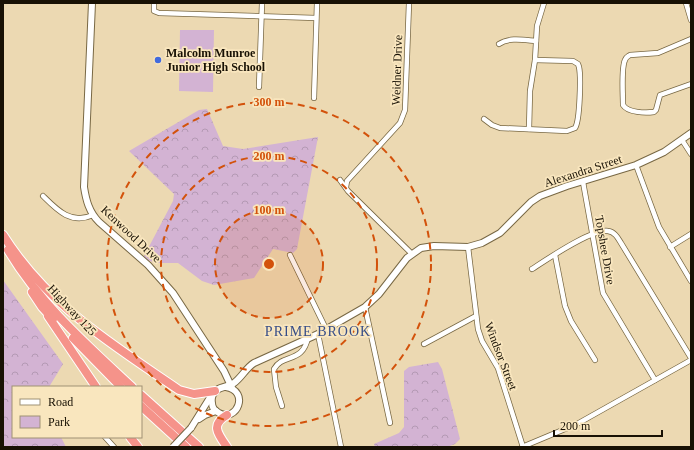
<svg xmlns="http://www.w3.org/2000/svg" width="694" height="450" viewBox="0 0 694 450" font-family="Georgia,serif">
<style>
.green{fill:#d3b3d3}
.forest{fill:url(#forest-crowns)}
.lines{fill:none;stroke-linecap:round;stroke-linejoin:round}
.street-casing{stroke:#786844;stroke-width:6}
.secondary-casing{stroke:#786844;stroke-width:8}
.highway-casing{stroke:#fff;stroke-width:10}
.street{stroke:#fff;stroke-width:4.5}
.secondary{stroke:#fff;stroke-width:6}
.highway{stroke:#f5938a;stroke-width:8}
.secondary-bridge-casing{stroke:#786844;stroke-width:8;stroke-linecap:butt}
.secondary-bridge{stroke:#fff;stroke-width:6}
.ring{fill:none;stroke:#d3520b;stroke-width:2;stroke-dasharray:7 5}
.poi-dot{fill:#426bdd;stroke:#f9e6be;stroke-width:1.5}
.labels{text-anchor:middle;stroke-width:3.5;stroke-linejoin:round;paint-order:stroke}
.poi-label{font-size:12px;font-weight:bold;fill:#181104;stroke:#f9e6be;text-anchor:start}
.street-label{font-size:12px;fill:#181104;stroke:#f9e6be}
.quarter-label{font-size:14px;letter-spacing:1px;fill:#364d87;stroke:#f9e6be}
.centre{fill:#d3520b;stroke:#f9e6be;stroke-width:2}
.ring-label{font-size:12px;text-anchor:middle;font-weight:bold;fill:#d3520b;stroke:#f9e6be;stroke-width:3.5;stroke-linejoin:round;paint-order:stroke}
</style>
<defs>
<pattern id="forest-crowns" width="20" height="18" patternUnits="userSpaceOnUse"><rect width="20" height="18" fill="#d3b3d3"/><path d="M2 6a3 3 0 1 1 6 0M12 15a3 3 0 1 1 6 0" fill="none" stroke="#b499b4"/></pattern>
</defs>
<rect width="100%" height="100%" fill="#ecd9b2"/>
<polygon class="green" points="180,30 214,30 213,92 179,91"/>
<g class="forest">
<polygon points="207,109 223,146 243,149 318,137 297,249 293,253 273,249 254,278 214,285 202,281 178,263 155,263 143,258 173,201 174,194 129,151 199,110"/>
<polygon points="3,280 63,364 49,387 13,387 13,437 61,437 66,447 3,447"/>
<polygon points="438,362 442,369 460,439 455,444 447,447 375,447 374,444 399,433 404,427 404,371 409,367"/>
</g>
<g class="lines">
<defs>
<g id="street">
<polyline points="154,3 154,11 159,13 316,18"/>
<polyline points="686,3 691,20"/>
<path d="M691 39 658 53 630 55C627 57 626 57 625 60 621 68 623 95 623 105 628 113 646 113 654 112L656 110 660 95 691 84"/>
<path d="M499 44C509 37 524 40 536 41"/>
<polyline points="259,87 262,3"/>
<polyline points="314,98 317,3"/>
<path d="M484 119 492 125 500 128 567 131 575 128C580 121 581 76 579 67L578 64 573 61 535 60"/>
<polyline points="529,129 530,91 535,60 537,26 544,3"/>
<polyline points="682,140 691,154"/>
<polyline points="636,165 659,227 691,281"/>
<polyline points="340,180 348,191 412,254"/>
<polyline points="583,182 603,293 655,380"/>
<polyline points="346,187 347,181 400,123 405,110 409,3"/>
<path d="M43 196C57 210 71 225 93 215"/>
<polyline points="468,247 478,329 482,341 498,368 523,447"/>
<polyline points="670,247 691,234"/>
<polyline points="290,255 326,329"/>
<polyline points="555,255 565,306 571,321 595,360"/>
<path d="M532 269C546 260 593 228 608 231 615 232 618 238 621 243L691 358"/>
<polyline points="365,307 390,423"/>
<polyline points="318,334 341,447"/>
<polyline points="424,344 476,316"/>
<path d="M282 406 276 387 274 369C283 353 303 364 308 337"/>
<polyline points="105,437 114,447"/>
<polyline points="522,447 577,424 691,360"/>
</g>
<g id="secondary">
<path d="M92 3 84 187C86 200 89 212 99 222L148 265 173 293 224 371 232 388"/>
<path d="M226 387C250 391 237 423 219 413 215 411 212 407 212 403 211 398 213 393 217 390 222 386 229 387 234 383 242 377 246 368 254 363L318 334 365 307 379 294 407 258 421 248 434 246 468 247 482 243 500 233 531 202 540 196 567 186 636 165 664 152 691 133"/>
<polyline points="199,419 205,415 216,411"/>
<polyline points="191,428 211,396"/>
</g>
<g id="highway">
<path d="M3 235C48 306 112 344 179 390L194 394 215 391"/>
<path d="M8 250C40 304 87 345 132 387"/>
<polyline points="32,292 42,307 53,319"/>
<polyline points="48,316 96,387"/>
<polyline points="73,338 121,387"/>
<polyline points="141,395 199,447"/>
<polyline points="141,406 186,447"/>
<polyline points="130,437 138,447"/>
<path d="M227 447C218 434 210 425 227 415"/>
</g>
</defs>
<use href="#street" class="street-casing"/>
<use href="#secondary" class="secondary-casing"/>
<use href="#highway" class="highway-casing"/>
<use href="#street" class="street"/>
<use href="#secondary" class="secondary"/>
<use href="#highway" class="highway"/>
<defs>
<polyline id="secondary-bridge" points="173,447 191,428"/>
</defs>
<use href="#secondary-bridge" class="secondary-bridge-casing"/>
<use href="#secondary-bridge" class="secondary-bridge"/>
</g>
<circle cx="269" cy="264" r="54" fill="#d3520b" fill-opacity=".12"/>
<g class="ring">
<circle cx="269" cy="264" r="54"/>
<circle cx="269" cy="264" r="108"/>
<circle cx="269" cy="264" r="162"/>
</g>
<circle class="poi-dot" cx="158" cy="60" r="4"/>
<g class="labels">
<g class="poi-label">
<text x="166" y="57">Malcolm Munroe<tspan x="166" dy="14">Junior High School</tspan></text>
</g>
<g class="street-label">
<text transform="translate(397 70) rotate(-88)" y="4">Weidner Drive</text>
<text transform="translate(583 171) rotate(-18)" y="4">Alexandra Street</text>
<text transform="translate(131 234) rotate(43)" y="4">Kenwood Drive</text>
<text transform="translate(605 250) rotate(80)" y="4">Topshee Drive</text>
<text transform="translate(72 310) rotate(47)" y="4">Highway 125</text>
<text transform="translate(501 356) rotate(69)" y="4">Windsor Street</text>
</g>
<g class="quarter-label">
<text x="318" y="336">PRIME BROOK</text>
</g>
</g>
<circle cx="269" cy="264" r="6" class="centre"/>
<g class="ring-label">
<text x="269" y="106">300 m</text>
<text x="269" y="160">200 m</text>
<text x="269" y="214">100 m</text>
</g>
<rect width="694" height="450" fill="none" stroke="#181104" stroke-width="8"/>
<rect x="12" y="386" width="130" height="52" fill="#f9e6be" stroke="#9f9174"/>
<rect x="20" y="399" width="20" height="6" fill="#ffffff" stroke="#9f9174"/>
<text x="48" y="406" font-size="12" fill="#181104">Road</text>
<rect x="20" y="416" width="20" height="12" fill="#d3b3d3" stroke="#9f9174"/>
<text x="48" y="426" font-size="12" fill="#181104">Park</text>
<path d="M554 430v6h108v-6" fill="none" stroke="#181104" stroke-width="2"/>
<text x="560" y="430" font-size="12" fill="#181104" stroke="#f9e6be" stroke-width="3" paint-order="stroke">200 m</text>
</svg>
